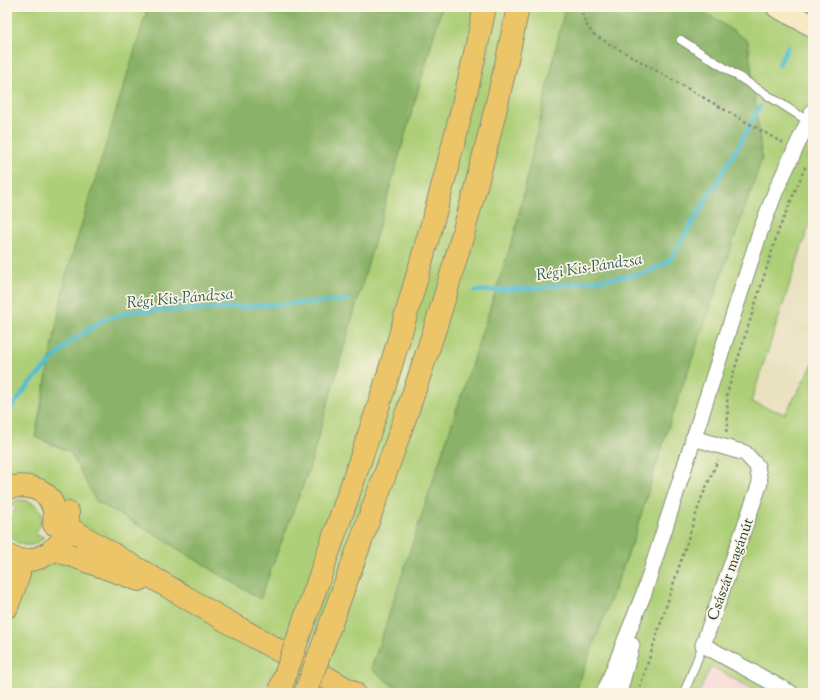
<svg xmlns="http://www.w3.org/2000/svg" width="820" height="700" viewBox="0 0 820 700" font-family="'Sorts Mill Goudy',serif">
<style>
.built{fill:#f7cfd2}
.green{fill:#adcf77;stroke:#668656}
.forest{fill:#8ab268;stroke:#54784e}
.lines{fill:none;stroke-linecap:round;stroke-linejoin:round}
.stream{stroke:#53bdcf;stroke-width:4.5}
.lane-casing{stroke:#848f79;stroke-width:10}
.street-casing{stroke:#848f79;stroke-width:17}
.secondary-casing{stroke:#848f79;stroke-width:23}
.primary-casing{stroke:#848f79;stroke-width:24}
.highway-casing{stroke:#848f79;stroke-width:24}
.path{stroke:#848f79;stroke-width:2.5;stroke-dasharray:3 3;stroke-linecap:butt}
.lane{stroke:#fff;stroke-width:8}
.street{stroke:#fff;stroke-width:15}
.secondary{stroke:#f8e8c3;stroke-width:21}
.primary{stroke:#edc569;stroke-width:22}
.highway{stroke:#edc569;stroke-width:22}
.highway-bridge-casing{stroke:#848f79;stroke-width:24;stroke-linecap:butt}
.highway-bridge{stroke:#edc569;stroke-width:22}
.labels{text-anchor:middle;stroke-width:3.5;stroke-linejoin:round;paint-order:stroke}
.street-label{font-size:15px;fill:#1f3d34;stroke:#fcf5e5}
.water-label{font-size:16px;font-style:italic;fill:#2c5d5b;stroke:#fcf5e5}
</style>
<rect width="100%" height="100%" fill="#fcf5e5"/>
<filter id="ink" filterUnits="userSpaceOnUse"><feTurbulence type="fractalNoise" baseFrequency=".025" numOctaves="2"/><feDisplacementMap in="SourceGraphic" scale="8" xChannelSelector="R" yChannelSelector="G"/><feConvolveMatrix kernelMatrix="1 2 1 2 8 2 1 2 1" color-interpolation-filters="sRGB"/></filter>
<filter id="wash" filterUnits="userSpaceOnUse"><feTurbulence type="fractalNoise" baseFrequency=".012" numOctaves="4" result="noise"/><feDisplacementMap in="SourceGraphic" scale="16" xChannelSelector="R" yChannelSelector="G"/><feGaussianBlur stdDeviation="0.9" result="paint"/><feColorMatrix in="noise" values="0 0 0 0 0 0 0 0 0 0 0 0 0 0 0 0 0 1.4 0 .05"/><feComposite in="paint" operator="in"/></filter>
<g filter="url(#wash)">
<rect width="100%" height="100%" fill="#e8e1be"/>
<polygon class="built" points="711,666 759,693 699,693"/>
<g class="green">
<polygon points="7,7 813,7 813,213 751,402 785,414 813,364 813,693 759,693 711,666 699,693 7,693 7,549 22,555 56,537 41,497 7,495"/>
<path d="M17 500C28 499 43 505 42 519 42 524 38 529 35 534L44 537C34 549 17 548 9 534 8 532 7 528 7 525 8 520 14 513 16 508L10 504Z"/>
</g>
<g class="forest">
<polygon points="148,7 442,7 309,469 260,599 152,533 96,501 70,452 35,437 66,275"/>
<polygon points="565,7 697,7 748,41 762,159 667,431 633,541 575,693 403,693 371,669 515,232"/>
</g>
<g class="lines">
<g class="stream">
<polyline points="779,65 788,46"/>
<polyline points="475,291 540,288 643,274 668,262 679,245 739,145 760,106"/>
<polyline points="7,414 29,384 71,341 105,319 135,311 209,309 348,300"/>
</g>
</g>
</g>
<g filter="url(#ink)">
<g class="lines">
<defs>
<g id="lane">
<polyline points="681,40 808,121"/>
<polyline points="684,693 703,645"/>
</g>
<g id="street">
<polyline points="693,438 745,453 757,466 760,483 703,645 791,693"/>
<polyline points="604,693 644,593 760,232 776,190 813,111"/>
<polyline points="619,693 632,645"/>
</g>
<polyline id="secondary" points="777,7 813,26"/>
<g id="primary">
<path d="M7 488C34 482 59 493 54 524L67 527 221 618 354 693"/>
<polyline points="53,549 139,580"/>
<path d="M7 555C29 569 60 553 67 529 68 524 68 518 68 513"/>
</g>
<g id="highway">
<polyline points="7,607 19,574"/>
<path d="M303 624C329 550 356 475 380 401 399 342 415 283 432 224 452 152 470 80 485 7"/>
<path d="M326 637C367 523 410 411 445 296 473 201 499 104 518 7"/>
</g>
</defs>
<use href="#lane" class="lane-casing"/>
<use href="#street" class="street-casing"/>
<use href="#secondary" class="secondary-casing"/>
<use href="#primary" class="primary-casing"/>
<use href="#highway" class="highway-casing"/>
<g class="path">
<path d="M582 7C582 19 586 25 594 35L783 143"/>
<polyline points="807,155 813,158"/>
<polyline points="726,432 728,424 727,393 779,229 806,165"/>
<polyline points="638,693 701,499 718,460"/>
</g>
<use href="#lane" class="lane"/>
<use href="#street" class="street"/>
<use href="#secondary" class="secondary"/>
<use href="#primary" class="primary"/>
<use href="#highway" class="highway"/>
<defs>
<g id="highway-bridge">
<polyline points="280,690 303,624"/>
<polyline points="305,693 326,637"/>
</g>
</defs>
<use href="#highway-bridge" class="highway-bridge-casing"/>
<use href="#highway-bridge" class="highway-bridge"/>
</g>
</g>
<g class="labels">
<g class="street-label">
<text transform="translate(730 569) rotate(-70)" y="5">Császár magánút</text>
</g>
<g class="water-label">
<text transform="translate(589 266) rotate(-9)" y="6">Régi Kis-Pándzsa</text>
<text transform="translate(180 297) rotate(-5)" y="6">Régi Kis-Pándzsa</text>
</g>
</g>
<rect width="820" height="700" fill="none" stroke="#fcf5e5" stroke-width="24"/>
</svg>
